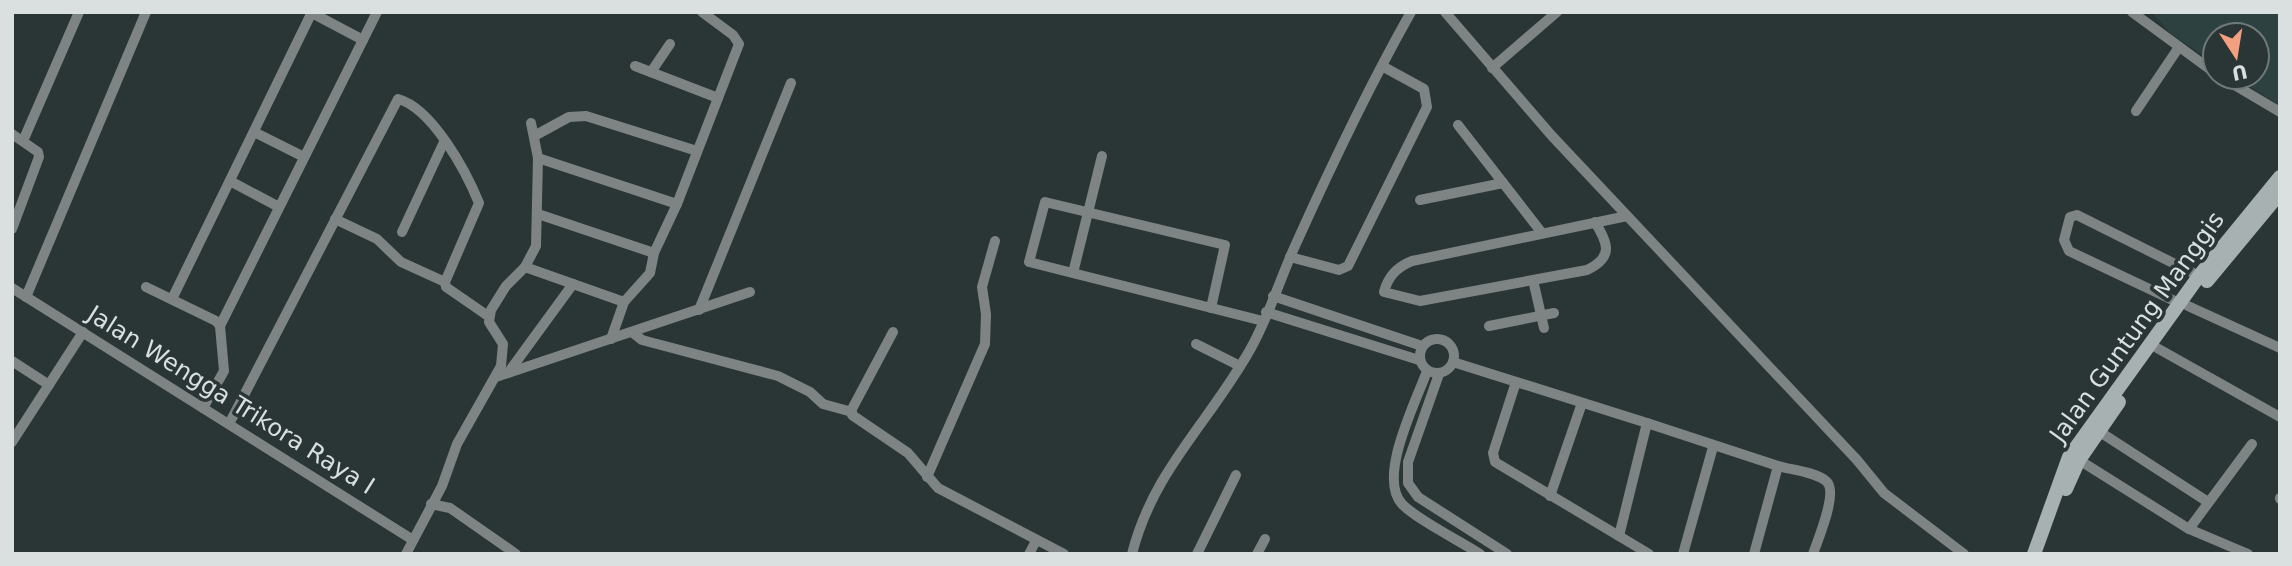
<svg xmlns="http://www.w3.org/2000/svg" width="2292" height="566" viewBox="0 0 2292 566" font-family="'DejaVu Sans',sans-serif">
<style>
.built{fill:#2d4140}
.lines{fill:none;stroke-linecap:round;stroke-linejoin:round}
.street{stroke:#7e8483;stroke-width:10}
.secondary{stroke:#a8b1b1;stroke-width:14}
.labels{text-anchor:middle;stroke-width:7;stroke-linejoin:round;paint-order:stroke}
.street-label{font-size:24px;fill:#d9e0df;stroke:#2a3535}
</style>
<rect width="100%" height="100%" fill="#2a3535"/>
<polygon class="built" points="2151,12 2280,12 2280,106 2236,77 2257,77 2257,35 2215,35 2215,63 2171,34"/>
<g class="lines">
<g class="street">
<polyline points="1445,12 1552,136 1857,460 1884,493 1964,554"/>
<polyline points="2132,12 2215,73"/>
<polyline points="312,13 363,40"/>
<polyline points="635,66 718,98"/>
<polyline points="1492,68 1557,12"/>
<polyline points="651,72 670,44"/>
<polyline points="2221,77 2280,112"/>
<polyline points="2136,111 2179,47"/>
<polyline points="1458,125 1542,233"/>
<polyline points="254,132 304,157"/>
<polyline points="12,134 38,152 39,157 12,229"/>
<polyline points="536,135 569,117 586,116 697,151"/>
<polyline points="23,141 79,12"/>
<polyline points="538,158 677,204"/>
<polyline points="230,181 279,207"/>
<polyline points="1420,200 1503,183"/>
<polyline points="538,214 654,253"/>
<polyline points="335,219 377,239 401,262 445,282"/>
<path d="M1595 222C1608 243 1614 257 1587 270L1420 301 1384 292C1388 276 1397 267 1412 261L1627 216"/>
<polyline points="402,232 444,142"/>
<polyline points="1290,257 1339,270 1348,266 1427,107 1424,89 1382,66"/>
<polyline points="525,267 624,302"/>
<polyline points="1073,273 1102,156"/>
<polyline points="1533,280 1544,328"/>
<polyline points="146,287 216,321 220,326 224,371 203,408"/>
<polyline points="12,288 413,540"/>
<polyline points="1273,296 1422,346"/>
<polyline points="26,297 146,12"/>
<polyline points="172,299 312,12"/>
<polyline points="2179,303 2069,251 2064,240 2070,217 2077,215 2199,276"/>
<polyline points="2188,306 2280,348"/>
<path d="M1211 308 1225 245 1045 202 1029 262C1107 282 1185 302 1263 321"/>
<polyline points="699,310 791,83"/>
<polyline points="1266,312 1419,360"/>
<polyline points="220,326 377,12"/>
<polyline points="1489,326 1554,313"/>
<polyline points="632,332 642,340 778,376 810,392 823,404 852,412"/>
<polyline points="893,332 852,409 852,415 908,453 938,488 1064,554"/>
<circle cx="1437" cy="356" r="17"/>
<polyline points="611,339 624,302 650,273 654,253 677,204 739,44 733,35 702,12"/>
<polyline points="1196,344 1240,366"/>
<polyline points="2157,348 2280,417"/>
<polyline points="12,361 49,385"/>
<polyline points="1453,362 1647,423 1619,536 1649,554"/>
<path d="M1427 371C1416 402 1377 477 1402 504 1416 519 1460 541 1480 554"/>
<polyline points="508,373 573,284"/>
<polyline points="1439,374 1408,462 1408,483 1418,497 1507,554"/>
<polyline points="496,377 750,292"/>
<polyline points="1516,382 1493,453 1495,462 1619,536"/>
<polyline points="1647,423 1778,466 1754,554"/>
<path d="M229 424 398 99C432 108 466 171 479 203L445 282 446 287 488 316"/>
<polyline points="2100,432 2208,502"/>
<polyline points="12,442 83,332"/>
<polyline points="2079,460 2189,529 2248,554"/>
<path d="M1778 466C1792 470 1815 472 1826 481 1839 491 1818 539 1813 554"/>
<polyline points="927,477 985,344 986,314 982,287 995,241"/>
<polyline points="1550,496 1582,403"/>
<polyline points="2280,498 2280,499"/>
<polyline points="431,504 450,508 516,554"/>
<polyline points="2189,529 2252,444"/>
<polyline points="406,554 442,486 457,444 501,366 503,344 489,322 491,310 506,286 525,267 536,246 538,158 531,123"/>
<polyline points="1029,554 1036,541"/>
<path d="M1132 554C1153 470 1210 422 1251 348 1269 316 1280 279 1295 246 1331 166 1368 88 1411 12"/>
<polyline points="1197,554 1236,475"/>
<polyline points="1257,554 1265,539"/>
<polyline points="1683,554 1713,447"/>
</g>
<g class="secondary">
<polyline points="2207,281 2280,193"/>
<polyline points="2066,489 2079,460 2119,402"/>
<polyline points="2034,554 2069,457 2199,276 2280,177"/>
</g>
</g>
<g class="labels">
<g class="street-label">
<text transform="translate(2137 327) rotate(-54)" y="8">Jalan Guntung Manggis</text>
<text transform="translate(231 400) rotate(32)" y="8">Jalan Wengga Trikora Raya I</text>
</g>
</g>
<rect width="2292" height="566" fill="none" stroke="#d9e0df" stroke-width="28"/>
<g transform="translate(2236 56) rotate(168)"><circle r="33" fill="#2a3535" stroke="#707979" stroke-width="2"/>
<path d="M0-5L12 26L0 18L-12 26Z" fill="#f2a080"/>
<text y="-10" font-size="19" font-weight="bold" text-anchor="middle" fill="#d9e0df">U</text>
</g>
</svg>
